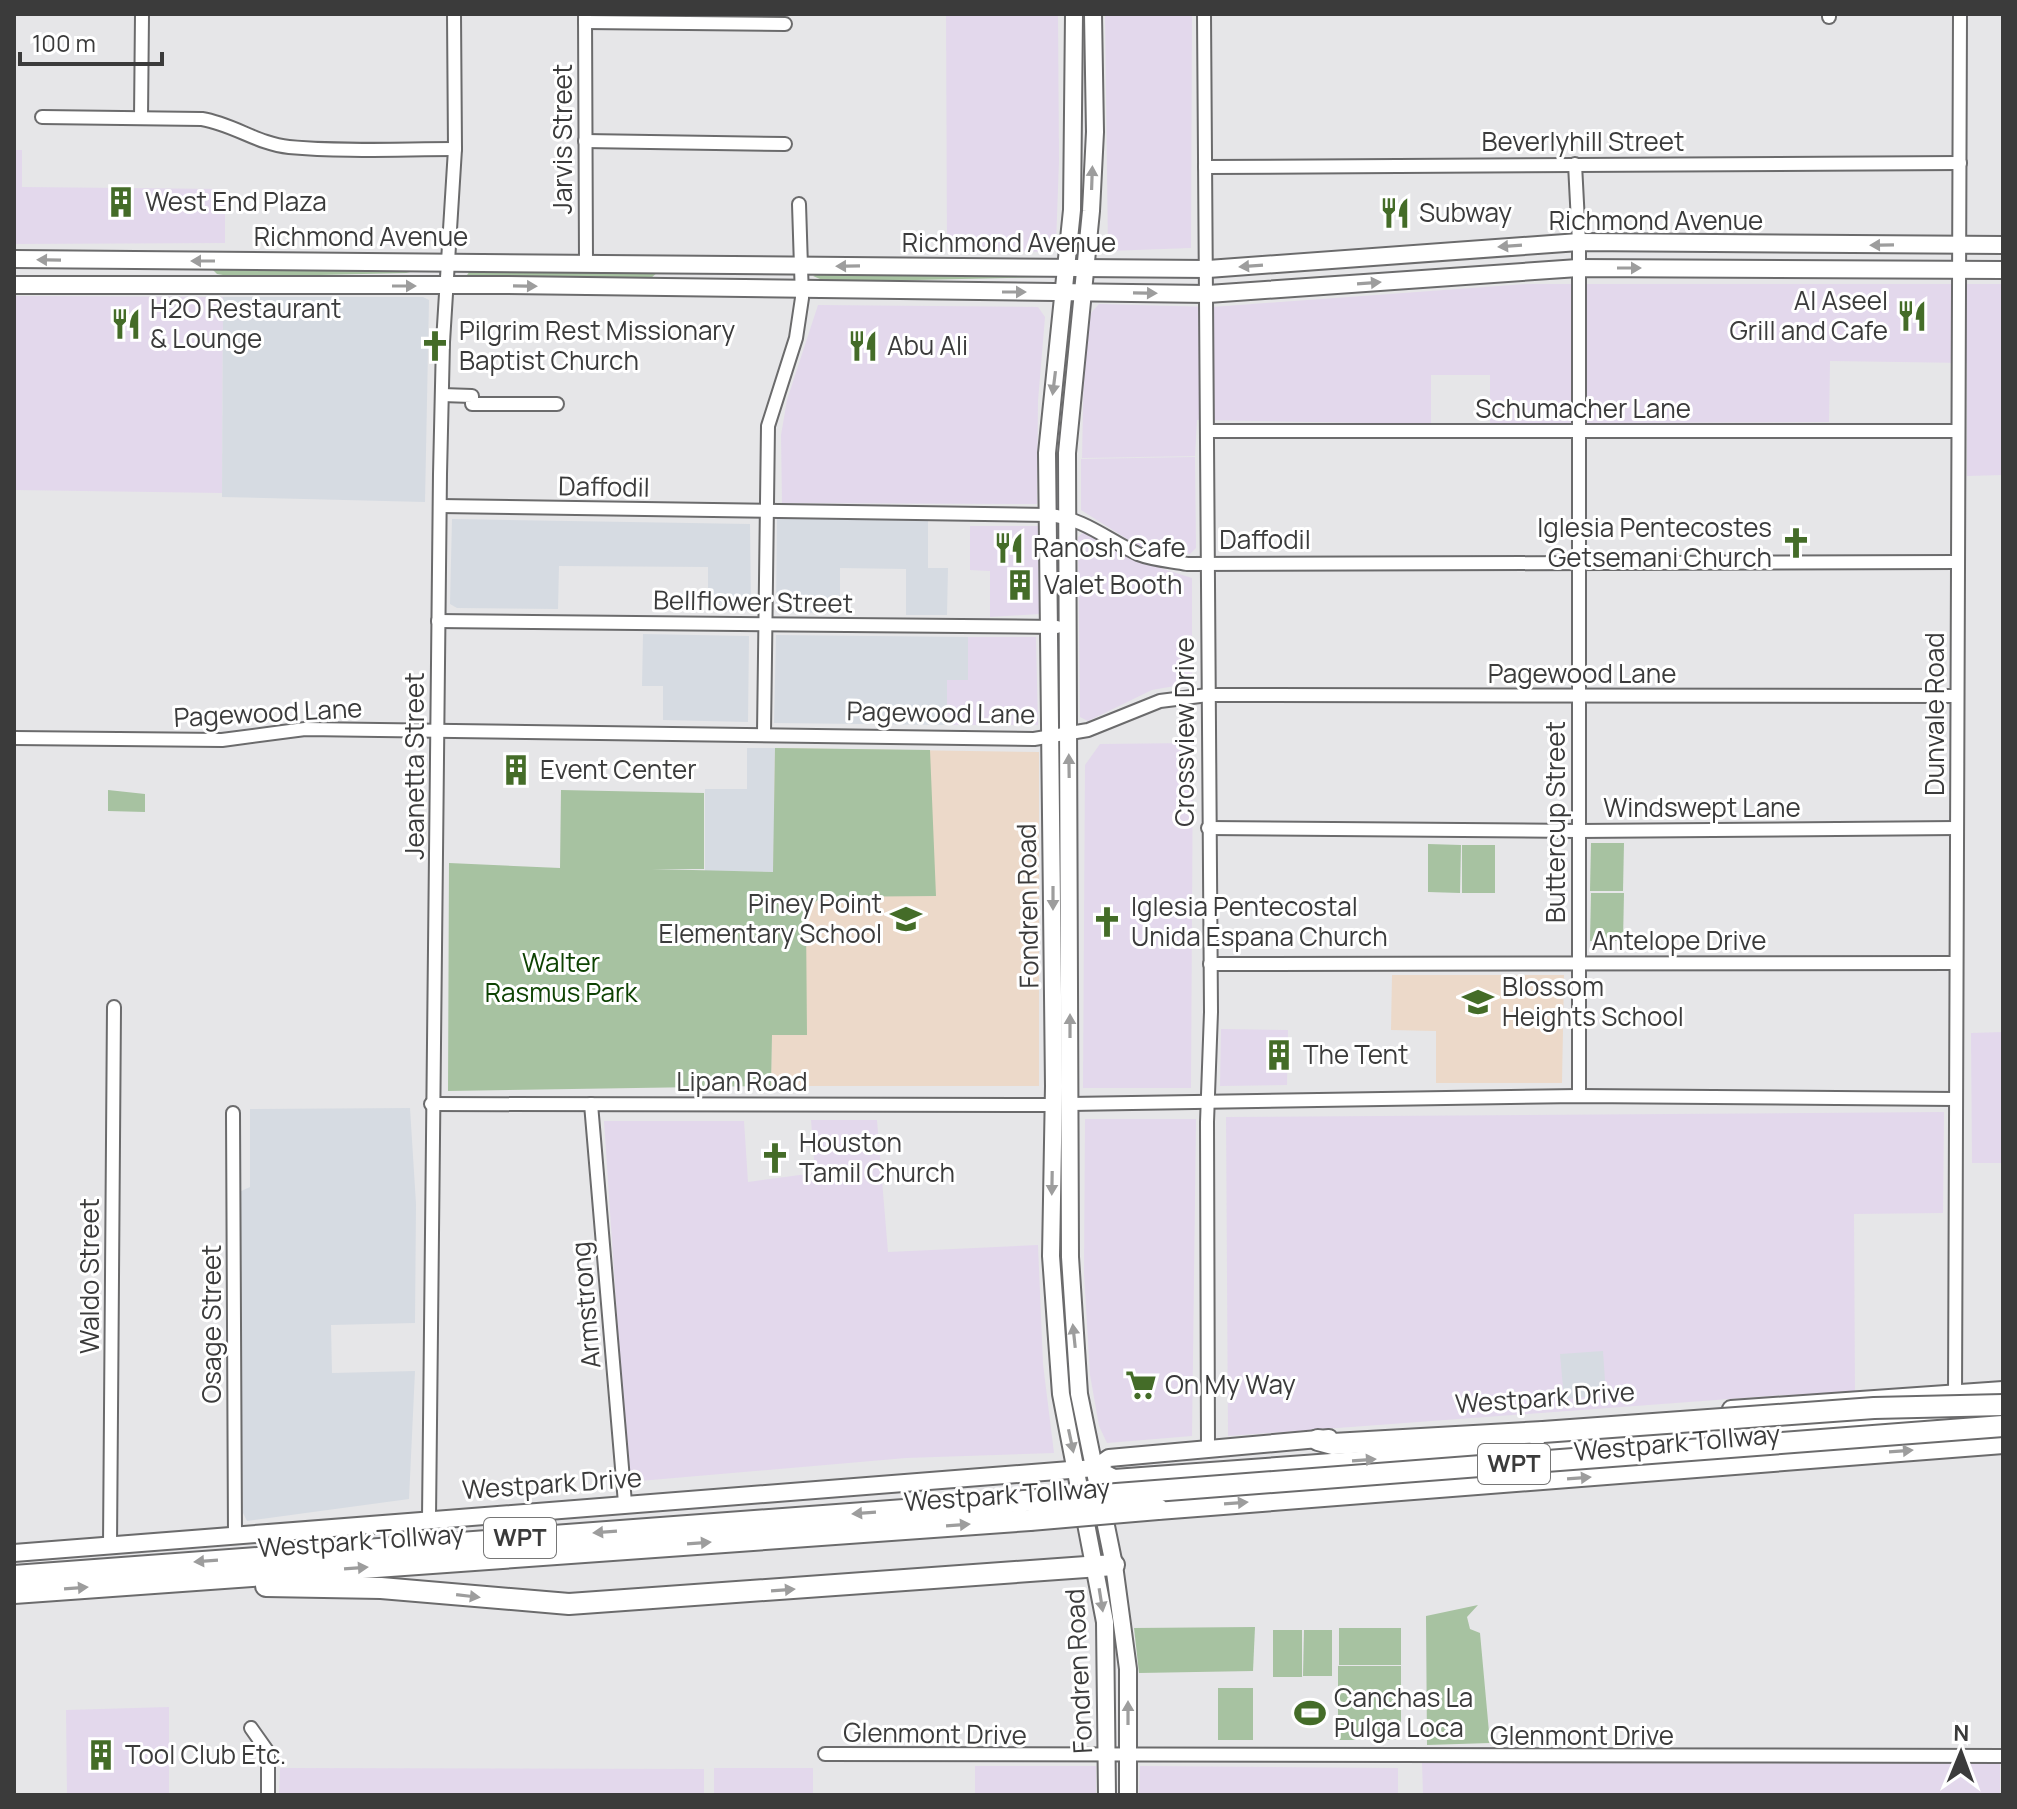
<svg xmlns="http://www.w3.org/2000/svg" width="2017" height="1809" viewBox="0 0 2017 1809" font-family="Manrope,sans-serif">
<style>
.commercial{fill:#e3d8ec}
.built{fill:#d6dbe2}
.education{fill:#ecd9c9}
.green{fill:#a7c2a1}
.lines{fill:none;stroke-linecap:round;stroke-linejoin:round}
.minor-casing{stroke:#6b6b6c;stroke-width:16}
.major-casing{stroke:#6b6b6c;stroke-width:20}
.highway-casing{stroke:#6b6b6c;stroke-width:24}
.minor{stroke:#fff;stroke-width:12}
.major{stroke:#fff;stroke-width:16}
.highway{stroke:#fff;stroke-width:20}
.highway-bridge-casing{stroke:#6b6b6c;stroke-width:24;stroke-linecap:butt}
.highway-bridge{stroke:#fff;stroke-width:20}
.oneway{fill:#9d9d9d}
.labels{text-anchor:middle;stroke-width:6;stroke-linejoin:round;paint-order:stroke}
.shield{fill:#fff;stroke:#767676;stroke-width:2}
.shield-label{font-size:24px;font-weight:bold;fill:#3b3b3b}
.street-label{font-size:26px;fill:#3b3b3b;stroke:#fff}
.poi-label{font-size:26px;fill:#3b3b3b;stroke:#fff;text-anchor:start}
.park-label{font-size:26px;fill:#0d4202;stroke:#fff}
</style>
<rect width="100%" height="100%" fill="#e6e6e8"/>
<g class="commercial">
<polygon points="946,14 1058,14 1059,161 1056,244 1050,252 947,250"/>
<polygon points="1105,14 1192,14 1191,248 1108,251"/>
<polygon points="14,150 22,150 22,187 225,189 225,243 14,244"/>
<polygon points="1526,284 2003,284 2003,475 1967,476 1967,363 1830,361 1829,422 1490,423 1490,375 1431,375 1431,424 1197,420 1195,456 1082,458 1084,358 1091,313 1099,304 1212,307"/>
<polygon points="14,296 223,297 222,493 14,490"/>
<polygon points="818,305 1038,307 1045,317 1038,401 1037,504 782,503 781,435 787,400"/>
<polygon points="1195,457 1196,548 1190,554 1143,549 1081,510 1081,459"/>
<polygon points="970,526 1038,526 1039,614 990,617 990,571 970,570"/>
<polygon points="1085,531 1135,560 1192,578 1192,683 1152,690 1088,721 1080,717 1078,537"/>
<polygon points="968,637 1036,637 1038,725 947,725 947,680 968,680"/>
<polygon points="1193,743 1191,1088 1083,1088 1085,765 1100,744"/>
<polygon points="1221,1029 1288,1030 1287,1085 1220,1086"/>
<polygon points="2003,1032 2003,1163 1972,1163 1971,1033"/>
<polygon points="1944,1112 1943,1213 1854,1214 1855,1394 1783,1395 1228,1436 1226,1117"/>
<polygon points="1085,1119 1196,1119 1192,1436 1107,1443 1099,1426 1090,1375 1084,1274"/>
<polygon points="811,1120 877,1120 888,1252 1038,1245 1043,1364 1054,1453 906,1458 628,1482 604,1121 744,1121 748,1182 815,1173"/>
<polygon points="169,1707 169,1795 67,1795 66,1710"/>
<polygon points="1422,1763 2000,1764 2000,1795 1423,1795"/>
<rect x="975" y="1766" width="121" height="29"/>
<polygon points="1140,1766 1398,1768 1398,1795 1139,1795"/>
<polygon points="280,1768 704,1769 704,1795 279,1795"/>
<rect x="714" y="1768" width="99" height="27"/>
</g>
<g class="built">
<polygon points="223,297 423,297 429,300 425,502 222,497"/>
<polygon points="777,517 928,519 928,568 948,568 947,615 906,615 906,569 840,568 840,613 776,612"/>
<polygon points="452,519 750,524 751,611 708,610 708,567 559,566 558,609 457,608 450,604"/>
<polygon points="643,634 749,636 748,722 663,720 663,686 642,686"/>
<polygon points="776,635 968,637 968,680 947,680 947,725 774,723"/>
<polygon points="747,748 775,748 774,872 705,871 705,789 747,789"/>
<polygon points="410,1108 416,1204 415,1323 331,1325 332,1373 415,1371 409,1499 247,1521 243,1513 239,1192 250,1187 250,1109"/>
<polygon points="1603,1351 1606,1395 1564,1399 1560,1354"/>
</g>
<g class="education">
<polygon points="775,748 1039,752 1039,1086 771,1086"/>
<polygon points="1392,975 1564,975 1562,1083 1436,1083 1436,1031 1391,1030"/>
</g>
<g class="green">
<polygon points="231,266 423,269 406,273 235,277 217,274 212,269"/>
<polygon points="557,270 658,272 651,278 635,279 474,278 467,275 470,271"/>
<polygon points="830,270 1039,273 1047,277 827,282 813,276"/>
<polygon points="775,748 930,750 936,896 821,897 812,905 806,917 807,1035 772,1035 771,1086 448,1091 449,863 560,868 561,790 704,793 704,869 652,869 773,872"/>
<polygon points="108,790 145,794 145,812 108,811"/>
<polygon points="1591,843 1624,843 1623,891 1590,891"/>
<polygon points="1428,844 1461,845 1460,893 1428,892"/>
<rect x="1462" y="845" width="33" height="48"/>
<polygon points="1591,893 1624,893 1623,941 1590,941"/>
<polygon points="1478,1605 1467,1617 1470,1629 1480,1633 1490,1743 1427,1745 1426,1616"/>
<polygon points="1255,1627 1253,1671 1139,1673 1134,1628"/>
<rect x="1339" y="1628" width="62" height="37"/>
<rect x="1273" y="1630" width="29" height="47"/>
<polygon points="1304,1630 1332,1630 1332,1676 1303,1676"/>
<rect x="1338" y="1666" width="63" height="74"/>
<rect x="1218" y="1688" width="35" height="52"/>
</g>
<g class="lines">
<defs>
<g id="minor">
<polyline points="585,14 586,263"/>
<polyline points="1204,14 1211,1012 1207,1122 1208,1449"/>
<polyline points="1829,17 1829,14"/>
<polyline points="585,22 785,24"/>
<path d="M42 117 202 119C233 124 258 144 289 147 344 152 401 149 455 149"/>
<polyline points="141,118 142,14"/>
<polyline points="585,141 785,144"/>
<polyline points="1575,164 1579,242 1579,1096"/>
<polyline points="1205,167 1960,163"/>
<polyline points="442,395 472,396 472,404 557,404"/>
<polyline points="1208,431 1958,431"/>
<path d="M440 506 1048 515C1084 518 1106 539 1138 554 1153 560 1172 561 1187 564L1958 562"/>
<polyline points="438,621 1057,627"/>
<polyline points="764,733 768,426 796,338 802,298 799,204"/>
<polyline points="14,738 222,740 305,729 1034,739 1088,730 1160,701 1208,695 1957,696"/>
<polyline points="1208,828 1578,831 1957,828"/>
<polyline points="1210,964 1956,963"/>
<polyline points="431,1104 1054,1105"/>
<polyline points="591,1104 625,1503"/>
<polyline points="1070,1104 1579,1096 1955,1099"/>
<polyline points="233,1113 235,1536"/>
<polyline points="1955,1399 1960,14"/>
<polyline points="429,1518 440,474 443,342 455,149 454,14"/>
<polyline points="110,1546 114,1007"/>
<polyline points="251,1728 268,1752 268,1795"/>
<polyline points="825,1754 2003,1756"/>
</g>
<g id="major">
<polyline points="1074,14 1072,210 1047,453 1054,1086 1051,1256 1061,1394 1105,1622 1107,1795"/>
<polyline points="1093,14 1095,132 1091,211 1067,453 1070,1257 1079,1394 1114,1565 1128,1669 1128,1795"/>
<polyline points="14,259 1208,269 1579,242 2003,245"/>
<polyline points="14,285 503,285 1208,294 1578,268 2003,270"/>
<polyline points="1731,1409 2003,1390"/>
<polyline points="1537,1447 1944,1415"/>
<polyline points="1095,1468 1114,1478 1482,1451"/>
<polyline points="14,1553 1095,1468 1109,1458 1329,1438"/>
</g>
<g id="highway">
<polyline points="1318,1440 1333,1444 1543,1432"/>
<polyline points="1470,1452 1550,1453"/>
<polyline points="1158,1509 2003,1443"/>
<polyline points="14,1576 1025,1501"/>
<polyline points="266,1586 381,1588 569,1604 1114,1565"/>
<polyline points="14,1593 1030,1520"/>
</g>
</defs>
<use href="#minor" class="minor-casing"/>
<use href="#major" class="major-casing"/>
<use href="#highway" class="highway-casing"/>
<use href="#minor" class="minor"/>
<use href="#major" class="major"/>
<use href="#highway" class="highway"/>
<defs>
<g id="highway-bridge">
<polyline points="1543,1432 1874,1408 2003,1405"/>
<polyline points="1025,1501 2003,1426"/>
<polyline points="1030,1520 1158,1509"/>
</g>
</defs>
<use href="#highway-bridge" class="highway-bridge-casing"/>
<use href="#highway-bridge" class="highway-bridge"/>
</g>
<defs><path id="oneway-solid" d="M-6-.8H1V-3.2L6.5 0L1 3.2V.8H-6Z" transform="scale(2)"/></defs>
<g class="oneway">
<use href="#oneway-solid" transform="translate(1092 178) rotate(-88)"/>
<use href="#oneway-solid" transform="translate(1882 245) rotate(179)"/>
<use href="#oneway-solid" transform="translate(1510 246) rotate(176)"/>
<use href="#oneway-solid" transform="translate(49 260) rotate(-179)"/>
<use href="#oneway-solid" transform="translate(203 261) rotate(180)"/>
<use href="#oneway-solid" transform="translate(848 266) rotate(179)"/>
<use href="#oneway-solid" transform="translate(1251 266) rotate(176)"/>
<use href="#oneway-solid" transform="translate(1629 268)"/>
<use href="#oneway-solid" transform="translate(1369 283) rotate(-4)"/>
<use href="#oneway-solid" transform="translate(404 286)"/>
<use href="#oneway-solid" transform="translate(525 286) rotate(1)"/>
<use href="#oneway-solid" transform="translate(1014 292)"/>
<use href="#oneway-solid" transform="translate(1145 293) rotate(1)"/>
<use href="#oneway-solid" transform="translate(1054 383) rotate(97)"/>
<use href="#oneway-solid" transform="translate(1069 766) rotate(-91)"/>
<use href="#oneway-solid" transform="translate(1053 898) rotate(90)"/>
<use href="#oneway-solid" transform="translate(1070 1026) rotate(-90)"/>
<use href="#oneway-solid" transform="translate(1052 1183) rotate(91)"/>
<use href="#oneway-solid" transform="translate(1074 1336) rotate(-96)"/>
<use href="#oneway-solid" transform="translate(1071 1441) rotate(78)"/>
<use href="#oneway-solid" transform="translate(1901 1451) rotate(-4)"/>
<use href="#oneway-solid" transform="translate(1364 1460) rotate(-4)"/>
<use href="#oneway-solid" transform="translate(1579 1478) rotate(-4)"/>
<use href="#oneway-solid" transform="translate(1236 1503) rotate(-4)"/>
<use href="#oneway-solid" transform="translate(864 1513) rotate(176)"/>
<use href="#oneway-solid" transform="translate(958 1525) rotate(-4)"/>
<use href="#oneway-solid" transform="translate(605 1532) rotate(176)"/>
<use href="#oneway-solid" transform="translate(699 1543) rotate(-4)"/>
<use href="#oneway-solid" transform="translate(206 1561) rotate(176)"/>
<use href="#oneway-solid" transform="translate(356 1568) rotate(-4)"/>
<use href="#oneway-solid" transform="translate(76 1588) rotate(-4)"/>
<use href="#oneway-solid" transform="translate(783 1590) rotate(-4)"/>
<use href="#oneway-solid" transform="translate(468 1596) rotate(7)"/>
<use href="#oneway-solid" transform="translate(1101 1600) rotate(81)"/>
<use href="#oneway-solid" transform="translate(1128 1713) rotate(-90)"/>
</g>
<defs>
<symbol id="building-bare" viewBox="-9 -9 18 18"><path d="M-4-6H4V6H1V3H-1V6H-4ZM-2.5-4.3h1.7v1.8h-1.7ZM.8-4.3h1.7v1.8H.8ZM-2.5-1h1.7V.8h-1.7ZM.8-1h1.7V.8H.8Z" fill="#446c28" stroke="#fff" stroke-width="2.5" paint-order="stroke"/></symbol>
<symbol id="restaurant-bare" viewBox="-9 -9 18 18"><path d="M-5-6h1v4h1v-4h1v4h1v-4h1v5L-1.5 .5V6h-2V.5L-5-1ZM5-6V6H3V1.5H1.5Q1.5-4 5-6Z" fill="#446c28" stroke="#fff" stroke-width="2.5" paint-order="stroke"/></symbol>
<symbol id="church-bare" viewBox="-9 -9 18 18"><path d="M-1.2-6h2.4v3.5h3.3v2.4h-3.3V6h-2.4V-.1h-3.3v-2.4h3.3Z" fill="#446c28" stroke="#fff" stroke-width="2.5" paint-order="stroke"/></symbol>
<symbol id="school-bare" viewBox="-9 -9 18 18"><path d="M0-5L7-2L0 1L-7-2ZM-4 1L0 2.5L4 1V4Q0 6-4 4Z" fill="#446c28" stroke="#fff" stroke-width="2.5" paint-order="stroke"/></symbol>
<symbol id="supermarket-bare" viewBox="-9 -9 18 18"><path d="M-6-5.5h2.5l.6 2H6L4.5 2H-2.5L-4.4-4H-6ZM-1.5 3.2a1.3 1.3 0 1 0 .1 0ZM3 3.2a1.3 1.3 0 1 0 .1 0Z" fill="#446c28" stroke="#fff" stroke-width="2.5" paint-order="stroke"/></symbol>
<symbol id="stadium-bare" viewBox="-9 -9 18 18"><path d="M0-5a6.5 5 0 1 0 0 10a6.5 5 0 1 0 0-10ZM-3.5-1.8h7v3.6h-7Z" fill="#446c28" stroke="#fff" stroke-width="2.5" paint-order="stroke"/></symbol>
</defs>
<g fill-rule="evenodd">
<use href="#building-bare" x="99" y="180" width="44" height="44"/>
<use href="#restaurant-bare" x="1373" y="191" width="44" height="44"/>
<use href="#restaurant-bare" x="1890" y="294" width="44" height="44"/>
<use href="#restaurant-bare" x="104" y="302" width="44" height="44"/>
<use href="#church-bare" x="413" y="324" width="44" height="44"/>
<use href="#restaurant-bare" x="841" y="324" width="44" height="44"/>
<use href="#church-bare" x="1774" y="521" width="44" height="44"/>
<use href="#restaurant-bare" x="987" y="526" width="44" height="44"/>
<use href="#building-bare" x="998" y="563" width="44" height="44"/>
<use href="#building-bare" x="494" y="748" width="44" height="44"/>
<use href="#school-bare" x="884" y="897" width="44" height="44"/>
<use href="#church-bare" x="1085" y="900" width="44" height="44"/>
<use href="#school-bare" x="1456" y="980" width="44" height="44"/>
<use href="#building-bare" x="1257" y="1033" width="44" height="44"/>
<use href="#church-bare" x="753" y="1136" width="44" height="44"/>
<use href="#supermarket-bare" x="1119" y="1363" width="44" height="44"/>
<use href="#stadium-bare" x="1288" y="1691" width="44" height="44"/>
<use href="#building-bare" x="79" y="1733" width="44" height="44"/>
</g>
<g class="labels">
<g class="shield">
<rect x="1478" y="1444" width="72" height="40" rx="6"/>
<rect x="484" y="1518" width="72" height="40" rx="6"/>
</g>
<g class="shield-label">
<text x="1514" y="1472">WPT</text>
<text x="520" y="1546">WPT</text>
</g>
<g class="street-label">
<text transform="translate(563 139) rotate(-90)" y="9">Jarvis Street</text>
<text x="1583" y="151">Beverlyhill Street</text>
<text x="1656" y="230">Richmond Avenue</text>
<text x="361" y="246">Richmond Avenue</text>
<text x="1009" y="252">Richmond Avenue</text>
<text x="1583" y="418">Schumacher Lane</text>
<text transform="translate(604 487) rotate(1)" y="9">Daffodil</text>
<text x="1265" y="549">Daffodil</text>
<text transform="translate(753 602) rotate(1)" y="9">Bellflower Street</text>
<text x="1582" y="683">Pagewood Lane</text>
<text transform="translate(268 713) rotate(-3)" y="9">Pagewood Lane</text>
<text transform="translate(941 713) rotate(1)" y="9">Pagewood Lane</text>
<text transform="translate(1935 714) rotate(-90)" y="9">Dunvale Road</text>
<text transform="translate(1185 732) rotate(-90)" y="9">Crossview Drive</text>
<text transform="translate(415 766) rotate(-90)" y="9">Jeanetta Street</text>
<text x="1702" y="817">Windswept Lane</text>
<text transform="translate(1556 822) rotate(-90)" y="9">Buttercup Street</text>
<text transform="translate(1028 906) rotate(-91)" y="9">Fondren Road</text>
<text x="1679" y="950">Antelope Drive</text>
<text x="742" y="1091">Lipan Road</text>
<text transform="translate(90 1276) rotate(-90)" y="9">Waldo Street</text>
<text transform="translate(586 1305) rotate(-95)" y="9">Armstrong</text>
<text transform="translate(212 1324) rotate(-90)" y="9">Osage Street</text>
<text transform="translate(1545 1398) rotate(-4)" y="9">Westpark Drive</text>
<text transform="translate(1677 1443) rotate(-5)" y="9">Westpark Tollway</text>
<text transform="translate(552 1484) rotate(-4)" y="9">Westpark Drive</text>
<text transform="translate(1007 1495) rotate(-4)" y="9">Westpark Tollway</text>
<text transform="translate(361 1541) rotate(-4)" y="9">Westpark Tollway</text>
<text transform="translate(1079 1671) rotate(-93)" y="9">Fondren Road</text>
<text transform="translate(935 1734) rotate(1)" y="9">Glenmont Drive</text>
<text x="1582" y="1745">Glenmont Drive</text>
</g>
<g class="poi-label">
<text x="145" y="211">West End Plaza</text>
<text x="1419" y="222">Subway</text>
<text x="1888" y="310" text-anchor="end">Al Aseel<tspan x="1888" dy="30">Grill and Cafe</tspan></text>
<text x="150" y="318">H2O Restaurant<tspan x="150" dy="30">&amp; Lounge</tspan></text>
<text x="459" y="340">Pilgrim Rest Missionary<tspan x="459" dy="30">Baptist Church</tspan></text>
<text x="887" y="355">Abu Ali</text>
<text x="1772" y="537" text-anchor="end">Iglesia Pentecostes<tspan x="1772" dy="30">Getsemani Church</tspan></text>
<text x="1033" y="557">Ranosh Cafe</text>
<text x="1044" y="594">Valet Booth</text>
<text x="540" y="779">Event Center</text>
<text x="882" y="913" text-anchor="end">Piney Point<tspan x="882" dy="30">Elementary School</tspan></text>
<text x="1131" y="916">Iglesia Pentecostal<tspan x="1131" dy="30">Unida Espana Church</tspan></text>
<text x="1502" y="996">Blossom<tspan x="1502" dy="30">Heights School</tspan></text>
<text x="1303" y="1064">The Tent</text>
<text x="799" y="1152">Houston<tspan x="799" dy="30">Tamil Church</tspan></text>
<text x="1165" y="1394">On My Way</text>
<text x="1334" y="1707">Canchas La<tspan x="1334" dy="30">Pulga Loca</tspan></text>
<text x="125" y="1764">Tool Club Etc.</text>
</g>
<g class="park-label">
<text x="561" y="972">Walter<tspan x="561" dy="30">Rasmus Park</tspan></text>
</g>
</g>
<rect width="2017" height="1809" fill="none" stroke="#3b3b3b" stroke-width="32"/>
<g transform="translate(1961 1753) rotate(1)" stroke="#ffffff" stroke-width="6" paint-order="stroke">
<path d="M0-6L14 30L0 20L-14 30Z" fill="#3b3b3b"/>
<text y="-12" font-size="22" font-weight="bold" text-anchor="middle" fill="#3b3b3b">N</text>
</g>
<path d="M20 52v12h142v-12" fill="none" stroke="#3b3b3b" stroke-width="4"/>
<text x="32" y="52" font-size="24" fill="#3b3b3b" stroke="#ffffff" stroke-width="6" paint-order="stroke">100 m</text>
</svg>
